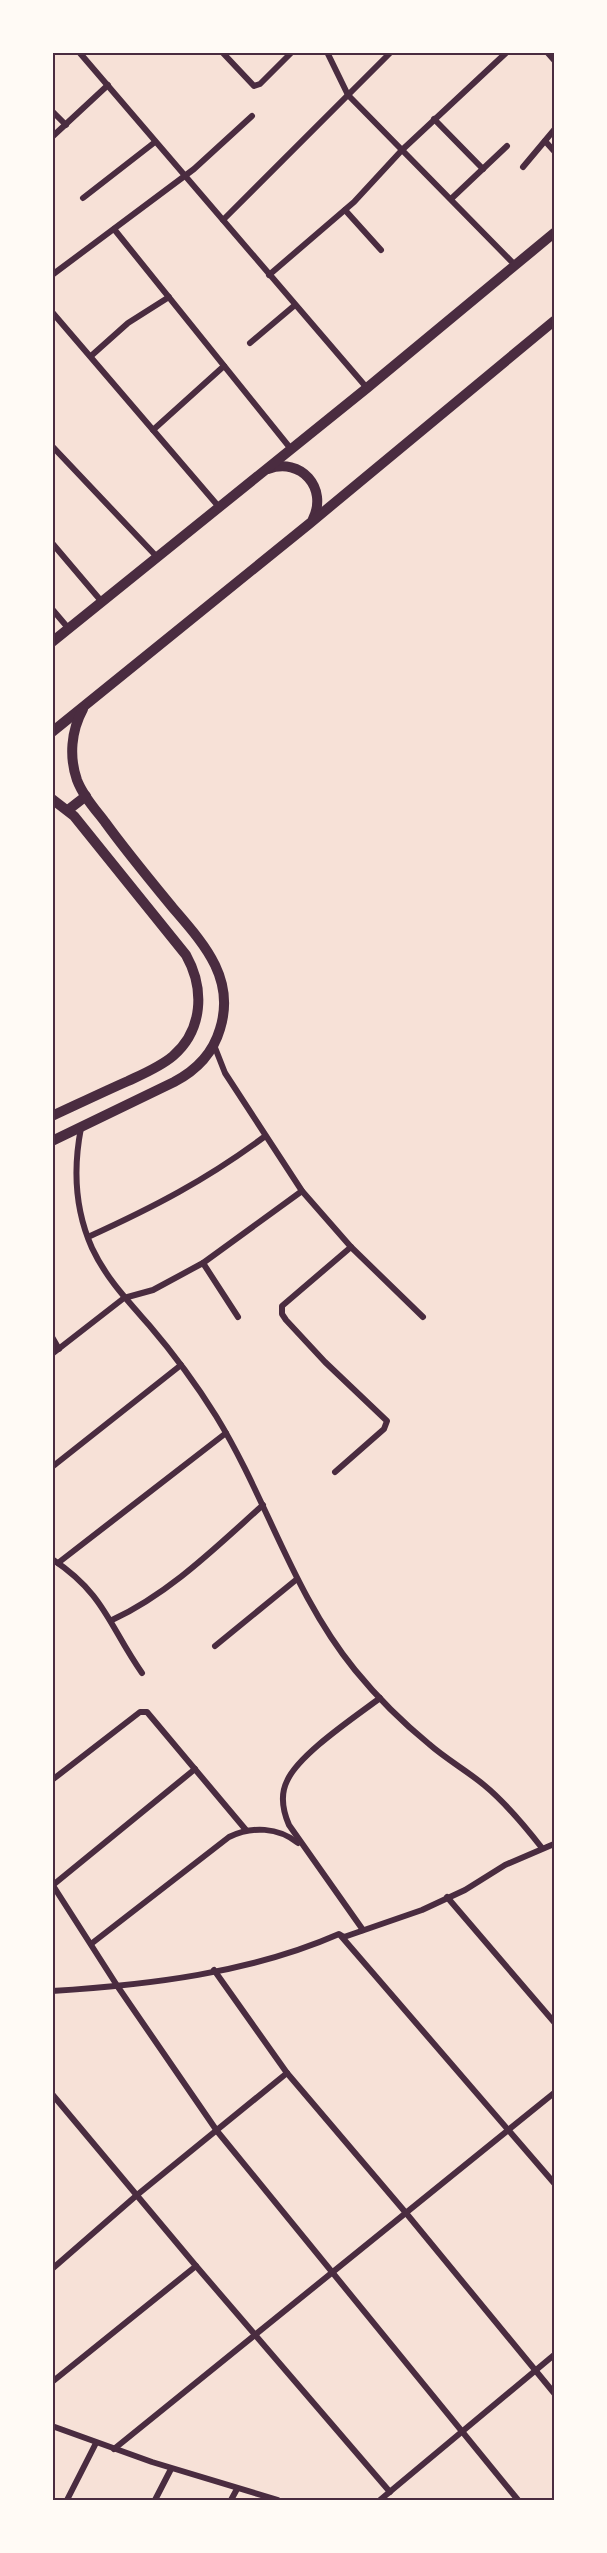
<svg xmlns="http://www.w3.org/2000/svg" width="607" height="2553" viewBox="0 0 607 2553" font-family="Barlow,sans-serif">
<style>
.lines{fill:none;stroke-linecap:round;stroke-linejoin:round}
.minor{stroke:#4a2c40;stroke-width:6}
.tertiary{stroke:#4a2c40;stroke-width:10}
.neatline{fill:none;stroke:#4a2c40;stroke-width:2}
</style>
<rect width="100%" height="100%" fill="#f7e1d7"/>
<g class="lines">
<g class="minor">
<polyline points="79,52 367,388"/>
<polyline points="222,52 254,86 260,84 292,52"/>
<polyline points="327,52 348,95 515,265"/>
<polyline points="547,52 554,60"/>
<polyline points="52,111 66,125"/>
<polyline points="434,119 483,169"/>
<polyline points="52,137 108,85"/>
<polyline points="545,141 554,151"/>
<polyline points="523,167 554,130"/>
<polyline points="83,198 155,142"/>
<polyline points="451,199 507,146"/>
<polyline points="345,210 381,250"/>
<polyline points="223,220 391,52"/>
<polyline points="114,229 291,449"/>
<polyline points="52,275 194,169 252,116"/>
<polyline points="269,275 354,202 402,150 507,52"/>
<polyline points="52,312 219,507"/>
<polyline points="250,343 295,305"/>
<polyline points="91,356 128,323 169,297"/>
<polyline points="153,430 224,366"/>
<polyline points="52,446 157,557"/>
<polyline points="52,543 102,602"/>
<polyline points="52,609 69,629"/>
<polyline points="214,1045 225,1073 302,1191 351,1247 423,1317"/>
<path d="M81 1128C73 1169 75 1210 92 1248 106 1278 127 1300 149 1325 173 1353 196 1384 216 1416 267 1499 293 1594 355 1670 377 1697 402 1722 429 1744 446 1759 466 1770 484 1785 506 1803 524 1825 542 1848"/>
<path d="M88 1237C154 1207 206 1180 264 1137"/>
<polyline points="203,1263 238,1317"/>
<polyline points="52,1337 59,1349"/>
<polyline points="52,1354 124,1298 153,1290 203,1263 302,1191"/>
<polyline points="52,1467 181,1365"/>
<polyline points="335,1472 384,1429 387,1421 325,1362 286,1320 282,1314 282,1306 351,1247"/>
<path d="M52 1559C105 1594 109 1626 142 1673"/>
<polyline points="58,1563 226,1433"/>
<path d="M112 1620C170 1593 216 1547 263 1505"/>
<polyline points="215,1646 297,1579"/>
<polyline points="52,1780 140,1712 147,1712 246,1830"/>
<polyline points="52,1884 118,1987 217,2131 518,2500"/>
<polyline points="53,1885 195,1769"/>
<polyline points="447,1897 554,2022"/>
<path d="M363 1930 289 1825C283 1811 280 1795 287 1781 299 1754 355 1717 380 1698"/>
<polyline points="341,1936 554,2183"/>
<path d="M91 1944 229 1837C252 1826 278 1827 298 1843"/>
<polyline points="214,1970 287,2073 406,2213 554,2393"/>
<path d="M52 1991C148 1985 250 1973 339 1934L344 1937 422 1910 465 1890 505 1865 554 1844"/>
<polyline points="52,2094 196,2266 390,2492"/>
<polyline points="52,2269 137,2195 287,2073"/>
<polyline points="52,2382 196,2266"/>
<polyline points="52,2426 152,2462 278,2500"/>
<polyline points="114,2449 554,2093"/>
<polyline points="67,2500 96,2443"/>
<polyline points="155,2500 171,2469"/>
<polyline points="231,2500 237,2489"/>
<polyline points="380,2500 554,2355"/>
</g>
<g class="tertiary">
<path d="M268 469C301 457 328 488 313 519"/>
<polyline points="52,642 367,388 554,233"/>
<polyline points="52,732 309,524 554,321"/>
<path d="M52 799 74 816 186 955C205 989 203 1030 173 1056 160 1067 143 1074 128 1081 103 1092 78 1104 52 1116"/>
<polyline points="68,810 86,796"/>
<path d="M52 1141 174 1082C197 1070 213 1053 220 1029 236 978 203 943 173 908 150 880 126 851 105 822 95 809 83 796 77 780 69 757 71 731 83 709"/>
</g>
</g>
<rect width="607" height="2553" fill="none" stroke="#fffaf5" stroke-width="108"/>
<rect x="54" y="54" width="499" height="2445" class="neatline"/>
</svg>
